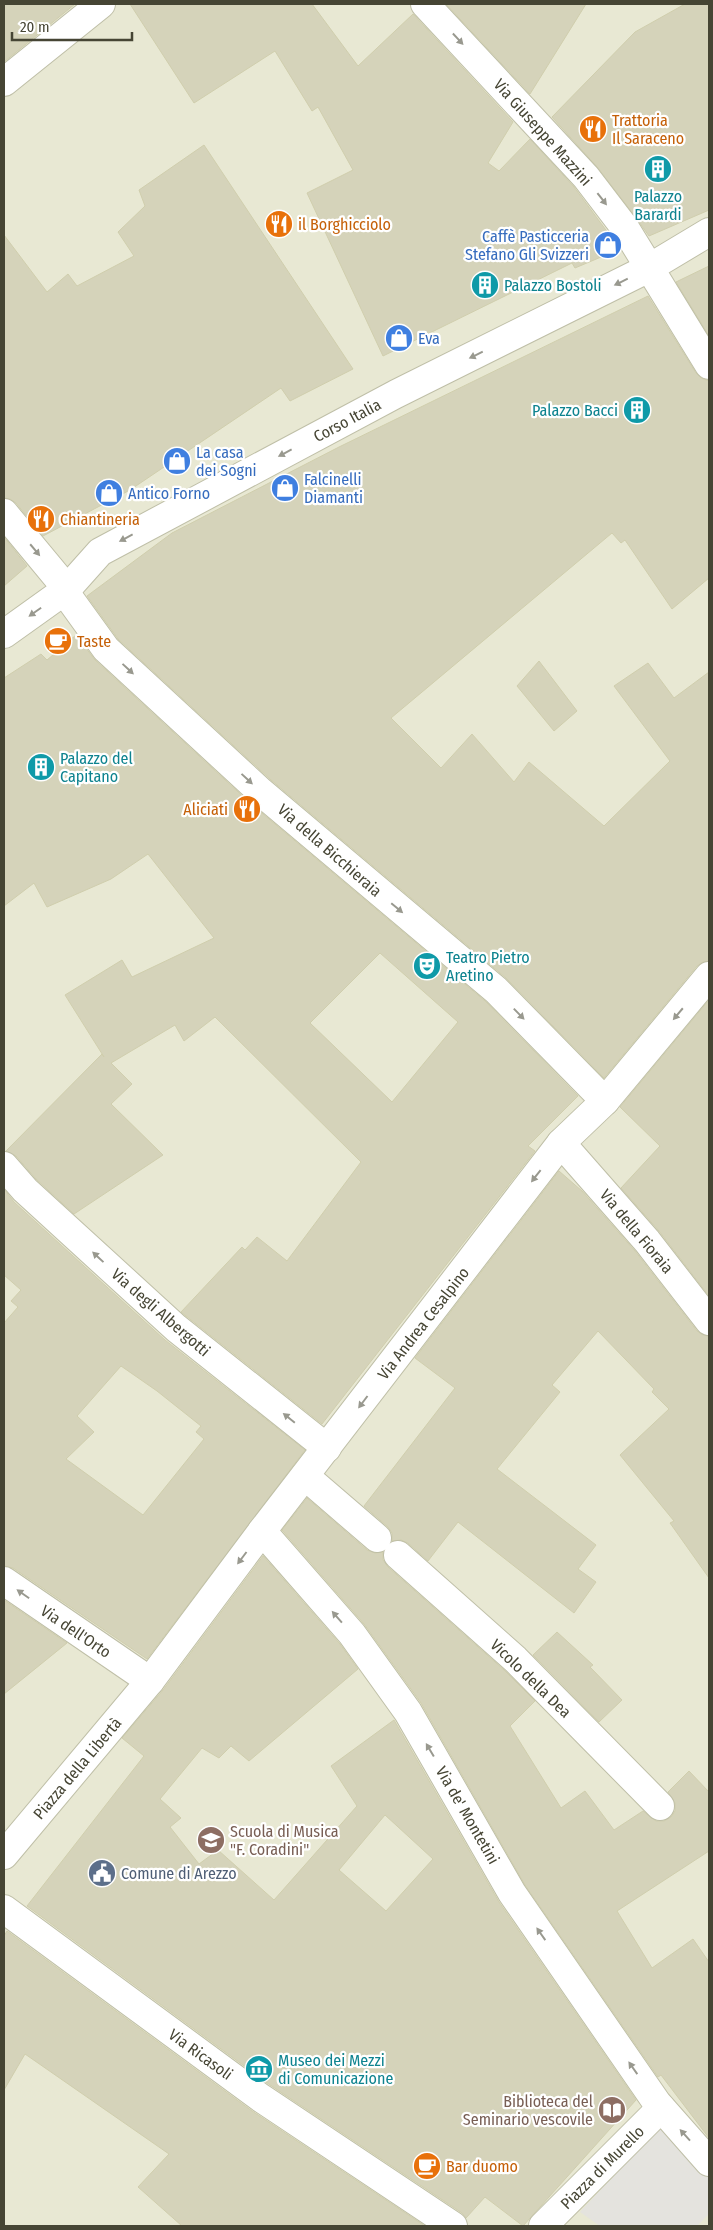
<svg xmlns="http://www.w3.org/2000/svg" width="713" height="2230" viewBox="0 0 713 2230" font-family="'Fira Sans Condensed',sans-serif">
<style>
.residential{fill:#e8e8d3}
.parking{fill:#e4e3de}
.building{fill:#d5d3ba;stroke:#d0cead;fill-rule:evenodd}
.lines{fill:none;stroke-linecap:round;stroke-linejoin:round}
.street-casing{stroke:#bfbfa7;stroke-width:30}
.street{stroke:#fff;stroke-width:28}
.oneway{fill:#99998f}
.labels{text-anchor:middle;stroke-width:4.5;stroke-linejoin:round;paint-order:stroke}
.food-label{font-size:16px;fill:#c56008;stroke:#fff;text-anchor:start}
.street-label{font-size:16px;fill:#464534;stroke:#fff}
.culture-label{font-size:16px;fill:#0d838f;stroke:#fff;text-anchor:start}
.shop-label{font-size:16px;fill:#366cbe;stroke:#fff;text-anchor:start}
.education-label{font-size:16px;fill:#785e54;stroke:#fff;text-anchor:start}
.service-label{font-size:16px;fill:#4e5e75;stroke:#fff;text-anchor:start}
</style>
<rect width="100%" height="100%" fill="#f3f3e5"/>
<rect class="residential" x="4" y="4" width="705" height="2222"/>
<polygon class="parking" points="660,2126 709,2174 709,2214 697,2226 600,2226 580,2212"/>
<g class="building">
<polygon points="4,4 75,4 4,62"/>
<polygon points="130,4 312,4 358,66 413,14 513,122 488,163 499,171 530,139 574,187 620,249 575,268 572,263 383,356 307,193 353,170 318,107 312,111 275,51 194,103"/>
<polygon points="446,4 586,4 530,94"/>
<polygon points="685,4 709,4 709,210 649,236 637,219 598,168 552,117 635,32"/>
<polygon points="204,145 353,369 290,401 281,388 130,490 43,536 16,503 10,499 4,498 4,235 47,292 68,274 77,286 134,256 118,232 145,206 139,190"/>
<polygon points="709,266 709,336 676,282"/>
<polygon points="648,296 696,373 701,378 709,381 709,578 672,609 625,540 621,543 612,533 391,718 441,768 472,734 514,782 529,762 604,826 670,761 614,686 648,663 674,698 709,672 709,961 703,962 697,966 604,1078 506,978 271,780 118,639 87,596 172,533 339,447"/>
<polygon points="4,537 27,566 4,586"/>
<path d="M76 635 95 660 250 803 485 1001 578 1096 528 1146 535 1151 322 1424 181 1312 242 1247 245 1250 257 1237 287 1261 361 1162 215 1017 184 1041 175 1025 111 1063 132 1084 111 1104 163 1155 74 1214 36 1179 16 1156 6 1151 102 1054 104 1057 65 995 122 960 132 977 214 938 148 854 111 879 47 907 34 883 4 906V678L41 654 47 660ZM380 953 458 1022 392 1102 310 1023Z"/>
<polygon points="539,661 577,711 554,731 517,686"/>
<polygon points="709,1000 709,1296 659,1231 621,1188 660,1146 620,1107"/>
<polygon points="559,1171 582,1191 635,1251 697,1331 703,1335 709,1336 709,1578 670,1523 674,1521 620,1455 669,1409 652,1392 654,1389 598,1331 552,1385 560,1392 497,1469 596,1545 578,1569 596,1582 574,1613 458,1522 428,1561 408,1543 401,1540 392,1541 392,1533 388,1527 364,1506 455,1388 415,1358"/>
<path d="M4 1189 14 1202 165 1340 305 1450 147 1659 13 1568 4 1566V1323L18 1307 11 1301 21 1290 4 1275ZM121 1366 157 1391 201 1426 196 1432 204 1439 143 1515 66 1459 94 1432 77 1416Z"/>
<polygon points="307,1498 367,1550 375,1553 383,1552 383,1560 388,1567 504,1670 535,1701 510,1726 561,1808 585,1791 614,1830 643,1811 656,1821 664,1821 671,1817 675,1811 675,1803 668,1792 689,1771 709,1792 709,1851 617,1911 652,1968 693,1939 709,1962 709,2138 661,2075 658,2077 525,1885 421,1703 364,1624 282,1530"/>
<path d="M263 1556 340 1644 358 1669 249 1761 231 1746 219 1758 202 1748 160 1799 181 1818 170 1827 199 1864 218 1850 274 1900 357 1806 331 1766 394 1720 499 1902 636 2100 523 2226 485 2197 466 2218 462 2213 270 2085 27 1906 144 1756 122 1738 163 1690ZM385 1815 433 1859 386 1911 339 1870Z"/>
<polygon points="4,1600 67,1643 4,1694"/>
<polygon points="557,1632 593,1665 590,1667 622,1700 599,1722 533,1655"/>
<polygon points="7,1931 252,2111 425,2226 182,2226 138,2187 169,2154 25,2054 4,2090 4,1936"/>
</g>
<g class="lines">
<defs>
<g id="street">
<polyline points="425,4 586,177 625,228 709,365"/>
<polyline points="4,82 101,4"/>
<polyline points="4,513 67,589 67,595 106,649 261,792 496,990 605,1101"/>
<polyline points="4,634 67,589 100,552 396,394 649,268 709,232"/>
<polyline points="561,1143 647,1241 709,1321"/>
<polyline points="4,1166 25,1190 176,1328 327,1448"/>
<polyline points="305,1476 377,1538"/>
<polyline points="262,1531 352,1634 408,1712 512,1893 657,2103 709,2162"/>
<polyline points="398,1555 515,1659 660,1806"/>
<polyline points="4,1581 150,1681"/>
<polyline points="4,1855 150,1681 262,1531 561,1143 605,1101 709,976"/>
<polyline points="4,1909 261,2098 453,2226"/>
<polyline points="543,2226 661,2108"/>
</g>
</defs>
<use href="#street" class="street-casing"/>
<use href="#street" class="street"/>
</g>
<defs><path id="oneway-solid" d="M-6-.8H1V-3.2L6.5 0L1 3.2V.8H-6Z" transform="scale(1.25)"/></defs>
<g class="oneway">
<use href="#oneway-solid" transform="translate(458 39) rotate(47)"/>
<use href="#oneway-solid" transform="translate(602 199) rotate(52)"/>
<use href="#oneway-solid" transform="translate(621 282) rotate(154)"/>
<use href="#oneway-solid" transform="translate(476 355) rotate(154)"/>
<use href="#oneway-solid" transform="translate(285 453) rotate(152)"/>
<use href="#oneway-solid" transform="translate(126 538) rotate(152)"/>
<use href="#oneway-solid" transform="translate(35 550) rotate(50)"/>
<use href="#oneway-solid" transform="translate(35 612) rotate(145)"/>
<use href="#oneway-solid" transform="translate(128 669) rotate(43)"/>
<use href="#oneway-solid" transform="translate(247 779) rotate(43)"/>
<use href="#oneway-solid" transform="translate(397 908) rotate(40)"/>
<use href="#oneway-solid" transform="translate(519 1014) rotate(46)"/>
<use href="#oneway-solid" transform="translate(678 1014) rotate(130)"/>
<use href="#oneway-solid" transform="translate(536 1176) rotate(128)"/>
<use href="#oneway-solid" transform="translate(98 1257) rotate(-137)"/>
<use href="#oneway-solid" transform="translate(363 1402) rotate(127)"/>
<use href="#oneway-solid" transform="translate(289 1418) rotate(-141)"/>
<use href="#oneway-solid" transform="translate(242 1558) rotate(127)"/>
<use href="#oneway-solid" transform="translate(23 1594) rotate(-145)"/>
<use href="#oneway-solid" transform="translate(337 1617) rotate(-131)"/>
<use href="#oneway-solid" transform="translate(430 1750) rotate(-121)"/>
<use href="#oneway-solid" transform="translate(541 1934) rotate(-125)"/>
<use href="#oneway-solid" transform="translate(633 2068) rotate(-125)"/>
<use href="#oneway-solid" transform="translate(685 2135) rotate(-132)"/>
</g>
<defs>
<symbol id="restaurant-disc" viewBox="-11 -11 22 22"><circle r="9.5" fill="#e8710a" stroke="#fff"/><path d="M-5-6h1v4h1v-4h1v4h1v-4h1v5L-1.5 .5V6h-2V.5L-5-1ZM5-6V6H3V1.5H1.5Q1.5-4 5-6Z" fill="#fff"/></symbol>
<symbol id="building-disc" viewBox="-11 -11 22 22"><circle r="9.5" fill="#0f9aa8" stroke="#fff"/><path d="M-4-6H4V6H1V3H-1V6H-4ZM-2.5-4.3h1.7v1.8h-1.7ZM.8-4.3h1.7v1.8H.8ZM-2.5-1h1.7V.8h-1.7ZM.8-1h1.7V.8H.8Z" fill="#fff"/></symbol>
<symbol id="shop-disc" viewBox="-11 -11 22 22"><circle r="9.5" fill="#3f7fe0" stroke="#fff"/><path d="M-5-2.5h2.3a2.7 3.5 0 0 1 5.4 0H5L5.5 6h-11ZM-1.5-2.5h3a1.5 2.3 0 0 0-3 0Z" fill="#fff"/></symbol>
<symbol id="cafe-disc" viewBox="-11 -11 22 22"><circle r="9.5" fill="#e8710a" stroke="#fff"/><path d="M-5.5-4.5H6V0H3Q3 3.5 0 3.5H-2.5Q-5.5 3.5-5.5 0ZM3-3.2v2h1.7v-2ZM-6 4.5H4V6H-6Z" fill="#fff"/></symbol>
<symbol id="theatre-disc" viewBox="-11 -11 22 22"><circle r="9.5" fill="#0f9aa8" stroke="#fff"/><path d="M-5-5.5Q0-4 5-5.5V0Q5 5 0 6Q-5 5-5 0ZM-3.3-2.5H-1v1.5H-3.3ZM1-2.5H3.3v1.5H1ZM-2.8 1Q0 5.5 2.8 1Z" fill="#fff"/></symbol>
<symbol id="school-disc" viewBox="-11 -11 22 22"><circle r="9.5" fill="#8d6e63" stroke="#fff"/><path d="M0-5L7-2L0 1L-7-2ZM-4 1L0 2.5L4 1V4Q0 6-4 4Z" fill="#fff"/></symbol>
<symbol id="civic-disc" viewBox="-11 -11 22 22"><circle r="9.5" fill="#5c6f8a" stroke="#fff"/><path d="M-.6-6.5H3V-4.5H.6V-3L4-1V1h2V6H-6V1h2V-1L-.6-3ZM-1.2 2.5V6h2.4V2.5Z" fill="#fff"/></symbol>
<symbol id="museum-disc" viewBox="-11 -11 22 22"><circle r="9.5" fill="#0f9aa8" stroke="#fff"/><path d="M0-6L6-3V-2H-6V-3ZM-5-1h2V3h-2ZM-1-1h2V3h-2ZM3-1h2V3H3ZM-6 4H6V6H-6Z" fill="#fff"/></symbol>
<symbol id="library-disc" viewBox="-11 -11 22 22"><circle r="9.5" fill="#8d6e63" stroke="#fff"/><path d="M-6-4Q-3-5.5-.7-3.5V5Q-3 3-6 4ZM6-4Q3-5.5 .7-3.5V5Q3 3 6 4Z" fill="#fff"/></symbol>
</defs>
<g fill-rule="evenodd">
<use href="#restaurant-disc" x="577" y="113" width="32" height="32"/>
<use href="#building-disc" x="642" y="153" width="32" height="32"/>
<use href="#restaurant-disc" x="263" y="208" width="32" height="32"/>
<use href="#shop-disc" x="592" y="229" width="32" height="32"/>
<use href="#building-disc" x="469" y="269" width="32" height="32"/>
<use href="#shop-disc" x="383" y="322" width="32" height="32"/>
<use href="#building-disc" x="621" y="394" width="32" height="32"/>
<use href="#shop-disc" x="161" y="445" width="32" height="32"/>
<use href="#shop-disc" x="269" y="472" width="32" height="32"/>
<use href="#shop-disc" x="93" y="477" width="32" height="32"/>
<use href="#restaurant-disc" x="25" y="503" width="32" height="32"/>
<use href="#cafe-disc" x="42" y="625" width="32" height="32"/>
<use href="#building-disc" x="25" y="751" width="32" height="32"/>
<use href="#restaurant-disc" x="231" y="793" width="32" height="32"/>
<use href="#theatre-disc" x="411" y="950" width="32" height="32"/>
<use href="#school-disc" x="195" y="1824" width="32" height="32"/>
<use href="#civic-disc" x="86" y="1857" width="32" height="32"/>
<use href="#museum-disc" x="243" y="2053" width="32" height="32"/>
<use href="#library-disc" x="596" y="2094" width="32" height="32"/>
<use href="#cafe-disc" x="411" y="2150" width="32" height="32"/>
</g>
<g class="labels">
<g class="food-label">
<text x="612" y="126">Trattoria<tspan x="612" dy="18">Il Saraceno</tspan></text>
<text x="298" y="230">il Borghicciolo</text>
<text x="60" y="525">Chiantineria</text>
<text x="77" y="647">Taste</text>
<text x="228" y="815" text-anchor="end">Aliciati</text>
<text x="446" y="2172">Bar duomo</text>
</g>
<g class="street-label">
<text transform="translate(543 132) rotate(48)" y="6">Via Giuseppe Mazzini</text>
<text transform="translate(347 420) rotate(-28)" y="6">Corso Italia</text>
<text transform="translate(330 850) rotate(41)" y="6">Via della Bicchieraia</text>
<text transform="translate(637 1231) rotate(50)" y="6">Via della Fioraia</text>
<text transform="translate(161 1312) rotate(41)" y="6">Via degli Albergotti</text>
<text transform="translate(423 1323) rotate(-52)" y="6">Via Andrea Cesalpino</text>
<text transform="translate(76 1631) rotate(34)" y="6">Via dell'Orto</text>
<text transform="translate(531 1678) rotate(44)" y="6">Vicolo della Dea</text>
<text transform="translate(77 1768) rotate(-50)" y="6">Piazza della Libertà</text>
<text transform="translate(468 1815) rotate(60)" y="6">Via de' Montetini</text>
<text transform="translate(201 2054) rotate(36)" y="6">Via Ricasoli</text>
<text transform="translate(602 2167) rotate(-45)" y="6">Piazza di Murello</text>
</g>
<g class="culture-label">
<text x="658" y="202" text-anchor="middle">Palazzo<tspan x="658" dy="18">Barardi</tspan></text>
<text x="504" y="291">Palazzo Bostoli</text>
<text x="618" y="416" text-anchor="end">Palazzo Bacci</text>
<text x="60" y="764">Palazzo del<tspan x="60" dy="18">Capitano</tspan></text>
<text x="446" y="963">Teatro Pietro<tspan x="446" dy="18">Aretino</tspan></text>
<text x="278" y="2066">Museo dei Mezzi<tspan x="278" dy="18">di Comunicazione</tspan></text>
</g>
<g class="shop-label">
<text x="589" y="242" text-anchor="end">Caffè Pasticceria<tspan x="589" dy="18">Stefano Gli Svizzeri</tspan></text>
<text x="418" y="344">Eva</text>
<text x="196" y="458">La casa<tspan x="196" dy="18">dei Sogni</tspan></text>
<text x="304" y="485">Falcinelli<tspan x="304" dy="18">Diamanti</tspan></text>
<text x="128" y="499">Antico Forno</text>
</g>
<g class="education-label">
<text x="230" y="1837">Scuola di Musica<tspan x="230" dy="18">"F. Coradini"</tspan></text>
<text x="593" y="2107" text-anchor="end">Biblioteca del<tspan x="593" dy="18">Seminario vescovile</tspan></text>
</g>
<g class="service-label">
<text x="121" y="1879">Comune di Arezzo</text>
</g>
</g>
<rect width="713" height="2230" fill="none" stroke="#464534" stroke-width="10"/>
<path d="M12 32v8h120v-8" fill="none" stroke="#464534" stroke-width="2.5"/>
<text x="20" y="32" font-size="15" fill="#464534" stroke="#ffffff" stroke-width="4" paint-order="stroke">20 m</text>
</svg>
